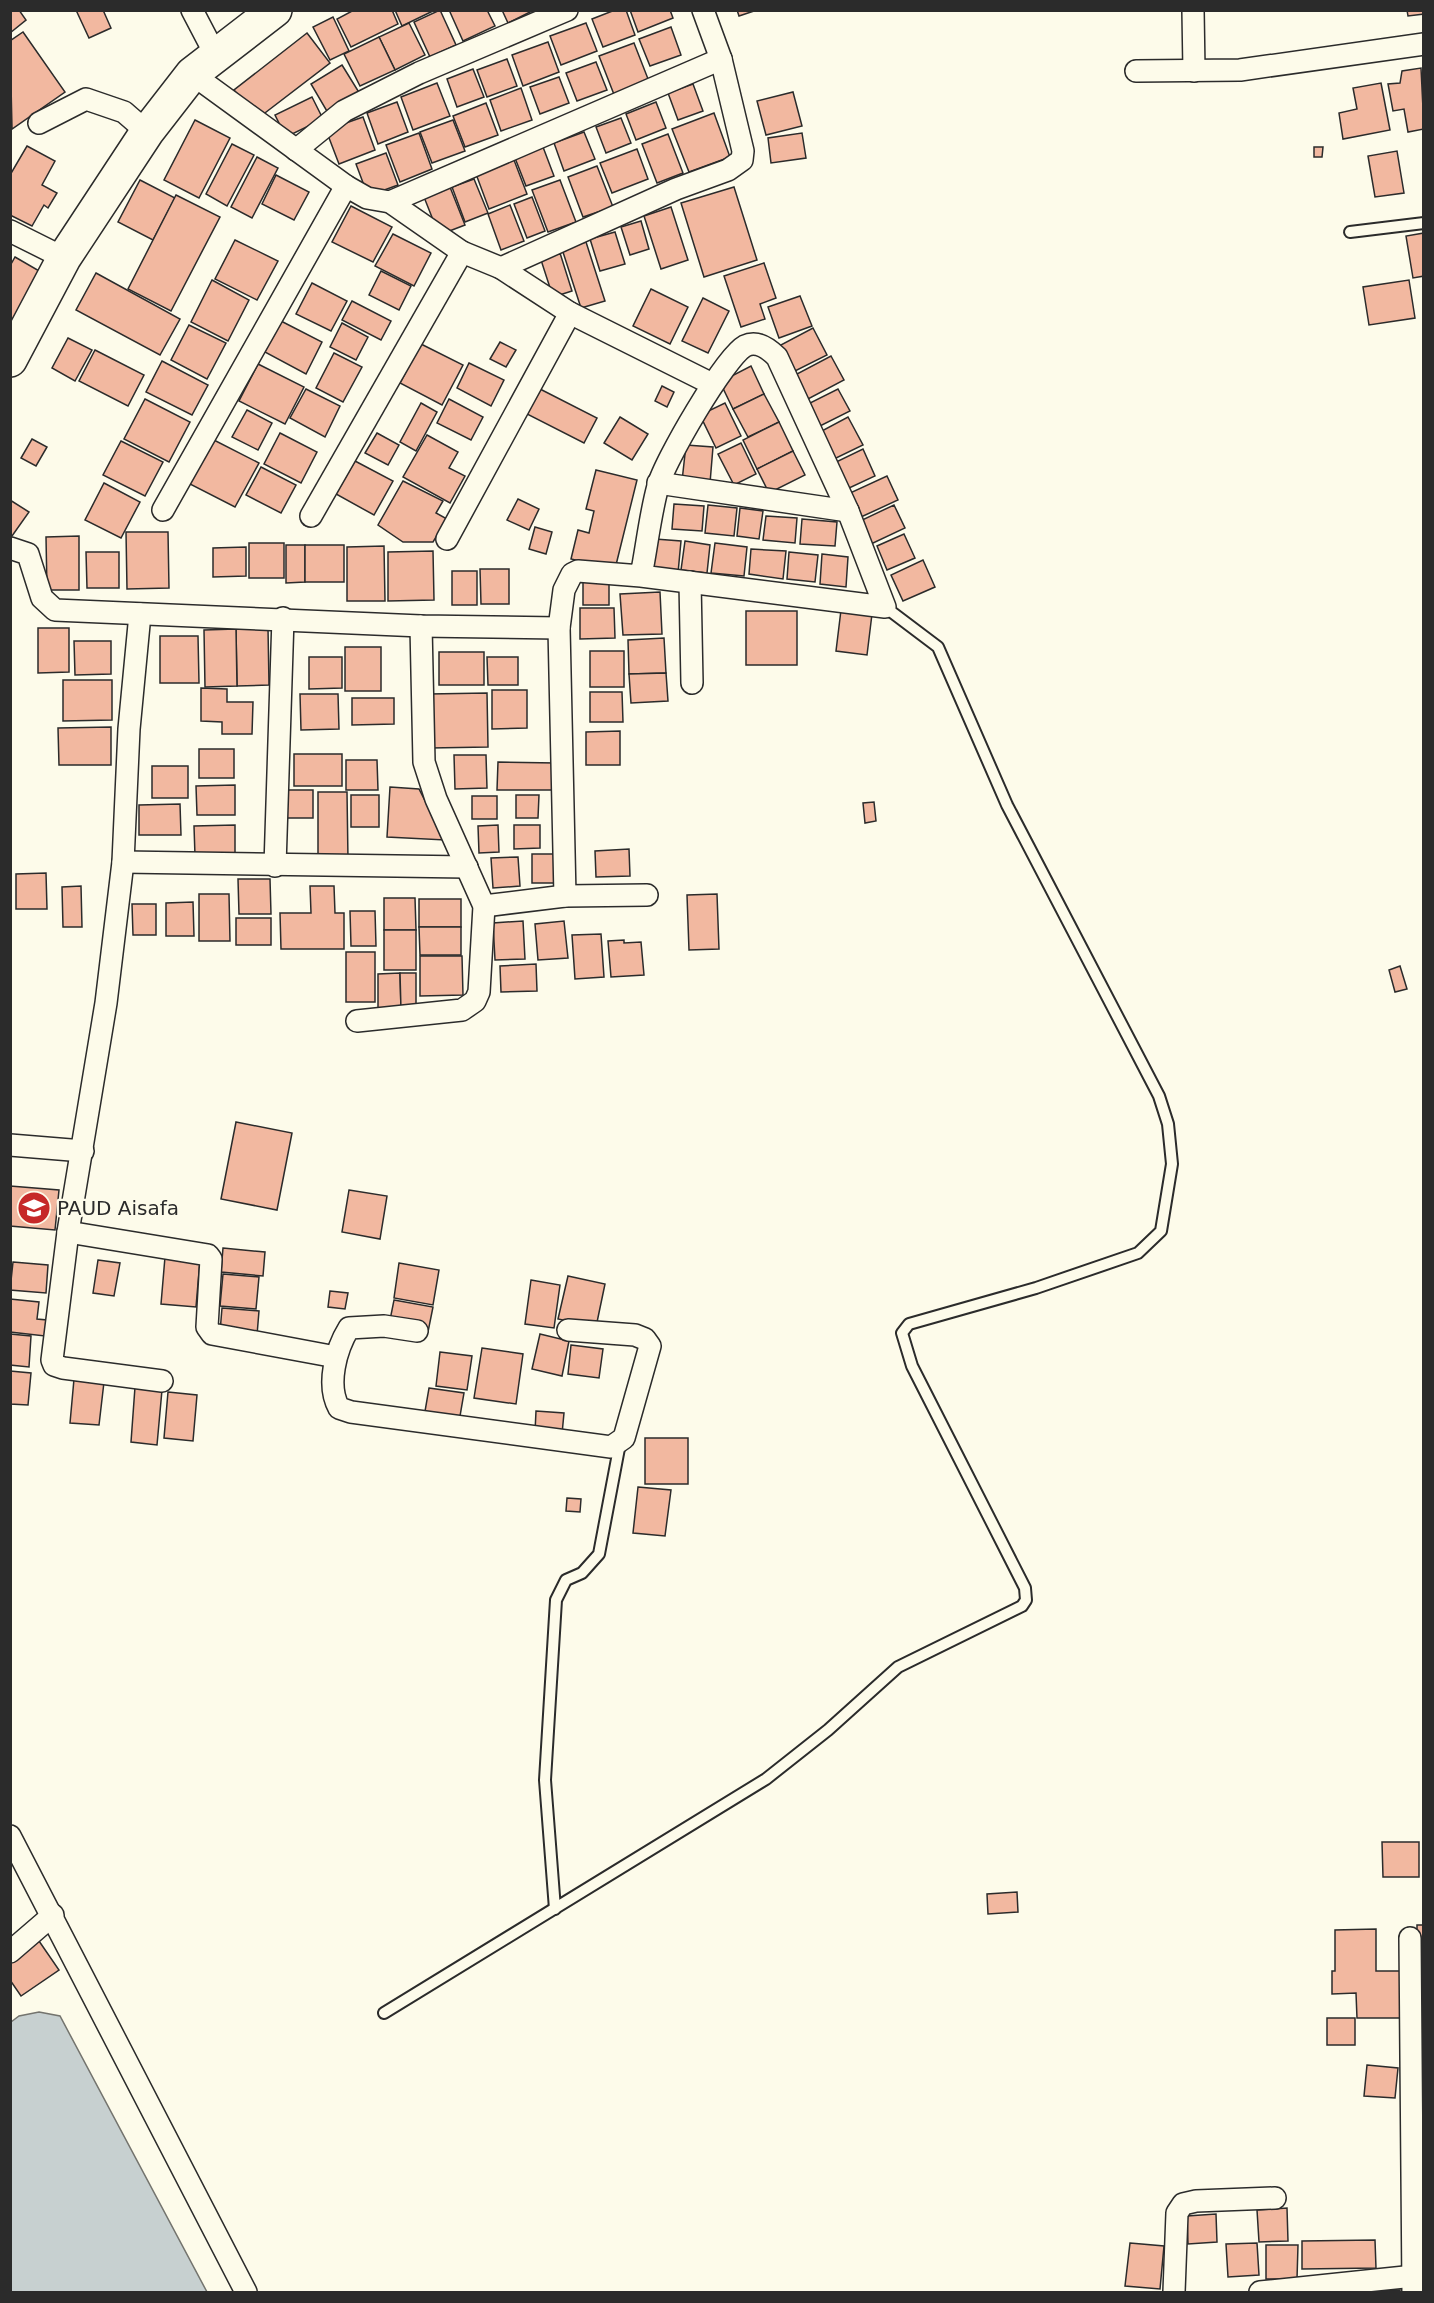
<svg xmlns="http://www.w3.org/2000/svg" width="1434" height="2303" viewBox="0 0 1434 2303" font-family="'DejaVu Sans',sans-serif">
<style>
.water{fill:#c7d0d0;stroke:#74746e;stroke-width:1.5}
.building{fill:#f2b8a0;stroke:#2b2b2b;stroke-width:1.5}
.lines{fill:none;stroke-linecap:round;stroke-linejoin:round}
.lane-casing{stroke:#2b2b2b;stroke-width:14}
.street-casing{stroke:#2b2b2b;stroke-width:24}
.highway-casing{stroke:#2b2b2b;stroke-width:36}
.lane{stroke:#fdfbea;stroke-width:10}
.street{stroke:#fdfbea;stroke-width:21}
.highway{stroke:#fdfbea;stroke-width:33}
.labels{text-anchor:middle;stroke-width:4.5;stroke-linejoin:round;paint-order:stroke}
.poi-label{font-size:20px;fill:#2b2b2b;stroke:#fdfbea;text-anchor:start}
</style>
<rect width="100%" height="100%" fill="#fdfbea"/>
<polygon class="water" points="39,2012 60,2016 207,2292 11,2292 11,2022 19,2016"/>
<g class="building">
<polygon points="10,10 19,10 26,20 10,33"/>
<polygon points="76,10 103,10 111,28 89,38"/>
<polygon points="354,10 392,10 398,24 351,47 337,19"/>
<polygon points="395,10 435,10 402,26"/>
<polygon points="440,10 456,45 430,57 414,22"/>
<polygon points="453,10 487,10 495,26 463,41 450,12"/>
<polygon points="502,10 534,10 508,23"/>
<polygon points="615,10 626,10 635,35 603,47 592,19"/>
<polygon points="630,10 670,10 673,18 638,32"/>
<polygon points="737,10 757,10 739,16"/>
<polygon points="1407,10 1424,10 1424,14 1408,16"/>
<polygon points="333,17 349,51 330,60 313,27"/>
<polygon points="409,23 425,55 395,70 379,37"/>
<polygon points="586,23 597,51 561,65 550,36"/>
<polygon points="671,27 681,55 650,66 639,39"/>
<polygon points="23,32 65,92 12,129 10,41"/>
<polygon points="307,33 330,63 257,119 234,90"/>
<polygon points="379,37 395,70 360,86 344,54"/>
<polygon points="548,42 559,72 523,86 512,55"/>
<polygon points="634,43 650,84 615,97 599,56"/>
<polygon points="507,59 517,86 487,97 477,70"/>
<polygon points="596,62 607,90 577,101 566,73"/>
<polygon points="342,65 360,94 328,113 311,84"/>
<polygon points="1421,68 1424,129 1408,132 1404,109 1393,111 1388,84 1400,83 1402,71"/>
<polygon points="473,69 484,97 457,107 447,79"/>
<polygon points="559,77 569,103 540,114 530,87"/>
<polygon points="437,83 450,116 413,130 401,97"/>
<polygon points="1381,83 1390,130 1343,139 1339,113 1357,109 1353,88"/>
<polygon points="693,84 703,111 678,120 668,93"/>
<polygon points="521,88 532,120 501,131 490,100"/>
<polygon points="793,92 802,126 766,135 757,101"/>
<polygon points="312,97 323,119 286,137 275,115"/>
<polygon points="397,102 408,132 378,144 367,113"/>
<polygon points="656,102 666,128 636,140 626,114"/>
<polygon points="486,103 498,135 465,147 453,116"/>
<polygon points="714,113 730,157 689,172 672,129"/>
<polygon points="363,117 375,150 339,164 326,130"/>
<polygon points="621,118 631,143 606,153 596,127"/>
<polygon points="195,120 230,138 199,198 164,180"/>
<polygon points="453,120 465,151 432,163 420,132"/>
<polygon points="584,132 595,159 564,171 554,143"/>
<polygon points="419,133 432,169 400,182 386,145"/>
<polygon points="802,133 806,158 771,163 768,138"/>
<polygon points="668,134 683,173 657,183 642,144"/>
<polygon points="232,144 254,155 227,206 206,194"/>
<polygon points="27,146 55,161 42,185 57,193 48,208 44,205 32,226 10,215 10,175"/>
<polygon points="543,147 554,176 526,186 515,158"/>
<polygon points="1314,147 1323,147 1322,157 1314,157"/>
<polygon points="637,149 648,179 612,193 600,163"/>
<polygon points="1397,151 1404,193 1375,197 1368,156"/>
<polygon points="386,153 398,185 368,196 356,164"/>
<polygon points="257,157 278,168 252,218 231,207"/>
<polygon points="514,160 527,194 489,209 476,174"/>
<polygon points="597,166 613,207 583,217 568,177"/>
<polygon points="276,175 309,192 294,220 262,204"/>
<polygon points="474,179 488,213 465,222 452,187"/>
<polygon points="140,180 175,198 153,240 118,222"/>
<polygon points="560,180 576,222 548,232 532,190"/>
<polygon points="448,182 465,225 439,235 422,192"/>
<polygon points="734,187 757,260 704,277 681,203"/>
<polygon points="176,195 220,217 171,311 128,289"/>
<polygon points="532,197 545,231 527,238 514,204"/>
<polygon points="510,205 524,241 501,250 488,214"/>
<polygon points="351,206 392,227 373,262 332,242"/>
<polygon points="671,207 688,260 661,269 644,216"/>
<polygon points="641,221 649,249 630,255 621,227"/>
<polygon points="615,232 625,264 600,271 590,239"/>
<polygon points="1424,233 1424,276 1413,278 1406,236"/>
<polygon points="393,234 431,253 414,286 375,266"/>
<polygon points="235,240 278,261 257,300 215,279"/>
<polygon points="586,242 605,301 581,308 562,249"/>
<polygon points="560,253 572,291 553,297 541,260"/>
<polygon points="15,257 41,272 10,324 10,266"/>
<polygon points="764,263 776,298 760,304 765,319 741,327 724,276"/>
<polygon points="381,271 411,286 399,310 369,295"/>
<polygon points="96,273 180,319 160,355 76,310"/>
<polygon points="212,280 249,300 228,341 191,322"/>
<polygon points="1409,280 1415,318 1369,325 1363,287"/>
<polygon points="312,283 347,301 331,331 296,314"/>
<polygon points="651,289 688,307 670,344 633,326"/>
<polygon points="800,296 812,326 779,338 768,307"/>
<polygon points="703,298 729,311 708,353 682,341"/>
<polygon points="352,301 391,321 381,340 342,320"/>
<polygon points="279,320 322,342 306,374 263,351"/>
<polygon points="342,323 368,337 356,360 330,347"/>
<polygon points="189,325 226,343 207,379 171,360"/>
<polygon points="813,328 827,355 791,373 777,347"/>
<polygon points="68,338 92,350 75,381 52,368"/>
<polygon points="500,342 516,350 506,367 490,359"/>
<polygon points="421,344 463,365 442,405 400,383"/>
<polygon points="95,350 144,375 128,406 79,381"/>
<polygon points="334,353 362,367 343,402 316,388"/>
<polygon points="831,356 844,380 808,399 795,375"/>
<polygon points="162,361 208,385 192,415 146,392"/>
<polygon points="469,363 504,380 491,406 457,388"/>
<polygon points="258,364 304,387 285,424 239,401"/>
<polygon points="751,366 764,394 733,409 720,382"/>
<polygon points="662,386 674,392 667,407 655,401"/>
<polygon points="306,389 340,406 325,437 290,418"/>
<polygon points="540,389 597,418 584,443 527,414"/>
<polygon points="838,389 850,411 818,427 806,405"/>
<polygon points="764,394 779,422 748,437 733,409"/>
<polygon points="145,399 190,422 169,462 124,439"/>
<polygon points="449,399 483,417 471,440 437,423"/>
<polygon points="421,403 437,412 416,451 400,442"/>
<polygon points="725,403 741,436 716,448 700,415"/>
<polygon points="247,410 272,423 258,450 232,437"/>
<polygon points="620,417 648,434 632,460 604,443"/>
<polygon points="848,417 863,445 832,460 818,433"/>
<polygon points="779,422 793,451 757,469 743,440"/>
<polygon points="280,433 317,452 301,483 264,464"/>
<polygon points="377,433 399,445 388,465 365,453"/>
<polygon points="427,435 458,452 449,468 465,476 450,503 403,477"/>
<polygon points="208,437 259,463 235,507 186,482"/>
<polygon points="32,439 47,447 36,466 21,458"/>
<polygon points="121,441 163,462 145,496 103,475"/>
<polygon points="741,443 756,474 734,485 718,454"/>
<polygon points="686,445 713,447 710,483 682,481"/>
<polygon points="863,449 875,476 847,489 834,463"/>
<polygon points="793,451 805,475 769,493 757,469"/>
<polygon points="355,461 393,481 374,515 336,494"/>
<polygon points="261,467 296,485 281,513 246,495"/>
<polygon points="596,470 637,480 615,569 571,559 578,530 589,533 594,511 586,509"/>
<polygon points="887,476 898,500 861,517 850,493"/>
<polygon points="403,481 443,501 436,513 447,519 433,542 403,542 378,525"/>
<polygon points="104,483 140,502 121,538 85,520"/>
<polygon points="518,499 539,509 529,530 507,520"/>
<polygon points="10,500 29,512 12,536 10,535"/>
<polygon points="674,504 704,506 702,531 672,529"/>
<polygon points="708,505 737,508 734,536 705,533"/>
<polygon points="894,505 905,528 871,544 860,521"/>
<polygon points="740,508 763,511 759,539 737,536"/>
<polygon points="766,516 797,518 795,543 763,540"/>
<polygon points="802,519 837,522 835,546 800,544"/>
<polygon points="535,527 552,532 546,554 529,549"/>
<polygon points="126,532 168,532 169,588 127,589"/>
<polygon points="904,534 915,558 887,570 877,546"/>
<polygon points="79,536 79,590 47,590 46,537"/>
<polygon points="655,539 681,541 678,573 652,571"/>
<polygon points="685,541 710,545 707,573 681,570"/>
<rect x="249" y="543" width="35" height="35"/>
<polygon points="715,543 747,547 744,576 711,573"/>
<polygon points="286,545 305,545 305,582 286,583"/>
<rect x="305" y="545" width="39" height="37"/>
<polygon points="384,546 385,601 347,601 347,547"/>
<polygon points="246,547 246,576 213,577 213,548"/>
<polygon points="751,549 786,551 783,579 749,574"/>
<polygon points="433,551 434,600 388,601 388,552"/>
<polygon points="86,552 119,552 119,588 87,588"/>
<polygon points="789,552 818,555 815,582 787,579"/>
<polygon points="822,554 848,557 846,587 820,584"/>
<polygon points="923,560 935,587 903,601 891,575"/>
<polygon points="480,569 509,569 509,604 481,604"/>
<rect x="452" y="571" width="25" height="34"/>
<polygon points="609,576 609,605 583,605 583,577"/>
<polygon points="660,592 662,634 623,635 620,594"/>
<polygon points="580,608 614,608 615,638 580,639"/>
<polygon points="841,610 872,614 867,655 836,651"/>
<rect x="746" y="611" width="51" height="54"/>
<polygon points="38,628 69,628 69,672 38,673"/>
<polygon points="268,628 269,685 237,686 236,629"/>
<polygon points="236,629 237,686 205,687 204,630"/>
<polygon points="160,636 198,636 199,683 160,683"/>
<polygon points="664,638 666,673 629,674 628,640"/>
<polygon points="74,641 111,641 111,674 75,675"/>
<rect x="345" y="647" width="36" height="44"/>
<rect x="590" y="651" width="34" height="36"/>
<rect x="439" y="652" width="45" height="33"/>
<polygon points="309,657 342,657 342,688 309,689"/>
<polygon points="487,657 518,657 518,685 488,685"/>
<polygon points="666,673 668,701 631,703 629,674"/>
<polygon points="63,680 112,680 112,720 63,721"/>
<polygon points="201,688 227,689 227,702 253,702 252,734 222,734 222,722 201,721"/>
<polygon points="492,690 527,690 527,728 492,729"/>
<polygon points="590,692 622,692 623,722 590,722"/>
<polygon points="487,693 488,747 430,748 429,694"/>
<polygon points="300,694 338,694 339,729 301,730"/>
<polygon points="352,698 394,698 394,724 352,725"/>
<polygon points="111,727 111,765 59,765 58,728"/>
<polygon points="620,731 620,765 586,765 586,732"/>
<rect x="199" y="749" width="35" height="29"/>
<rect x="294" y="754" width="48" height="32"/>
<polygon points="454,755 486,755 487,788 455,789"/>
<polygon points="346,760 377,760 378,790 346,790"/>
<polygon points="498,762 556,763 555,790 497,790"/>
<rect x="152" y="766" width="36" height="32"/>
<polygon points="235,785 235,815 197,815 196,786"/>
<polygon points="390,787 419,789 445,840 387,837"/>
<rect x="283" y="790" width="30" height="28"/>
<polygon points="318,792 347,792 348,860 318,860"/>
<rect x="351" y="795" width="28" height="32"/>
<polygon points="516,795 539,795 538,818 516,818"/>
<rect x="472" y="796" width="25" height="23"/>
<polygon points="874,802 876,821 865,823 863,803"/>
<polygon points="180,804 181,835 139,835 139,805"/>
<polygon points="235,825 235,856 195,856 194,826"/>
<polygon points="498,825 499,852 479,853 478,826"/>
<polygon points="514,825 540,825 540,848 514,849"/>
<polygon points="629,849 630,876 596,877 595,851"/>
<polygon points="532,854 555,854 556,883 532,883"/>
<polygon points="518,857 520,886 493,888 491,858"/>
<polygon points="46,873 47,909 16,909 16,874"/>
<polygon points="238,879 270,879 271,914 239,914"/>
<polygon points="81,886 82,927 63,927 62,887"/>
<polygon points="310,886 334,886 335,913 344,913 344,949 281,949 280,913 311,913"/>
<polygon points="199,894 229,894 230,941 199,941"/>
<polygon points="717,894 719,949 689,950 687,895"/>
<polygon points="384,898 415,898 416,930 384,930"/>
<rect x="419" y="899" width="42" height="28"/>
<polygon points="193,902 194,936 166,936 166,903"/>
<polygon points="132,904 156,904 156,935 133,935"/>
<polygon points="350,911 375,911 376,946 351,946"/>
<rect x="236" y="918" width="35" height="27"/>
<polygon points="523,921 525,959 495,960 493,923"/>
<polygon points="564,921 568,958 538,960 535,924"/>
<polygon points="419,927 461,927 461,955 420,955"/>
<rect x="384" y="930" width="32" height="40"/>
<polygon points="601,934 604,977 575,979 572,935"/>
<polygon points="624,940 624,943 641,942 644,975 611,977 608,941"/>
<rect x="346" y="952" width="29" height="50"/>
<polygon points="420,956 462,956 463,995 420,996"/>
<polygon points="536,964 537,991 501,992 500,966"/>
<polygon points="1400,966 1407,989 1395,992 1389,970"/>
<polygon points="400,973 401,1010 378,1011 378,974"/>
<polygon points="400,973 416,973 416,1010 401,1010"/>
<polygon points="236,1122 292,1133 277,1210 221,1199"/>
<polygon points="10,1186 59,1190 55,1230 10,1226"/>
<polygon points="349,1190 387,1196 380,1239 342,1232"/>
<polygon points="223,1248 265,1252 263,1276 221,1272"/>
<polygon points="165,1257 200,1260 196,1307 161,1304"/>
<polygon points="98,1260 120,1263 114,1296 93,1293"/>
<polygon points="13,1262 48,1265 46,1293 10,1290"/>
<polygon points="399,1263 439,1270 433,1305 394,1298"/>
<polygon points="223,1274 259,1277 256,1309 220,1306"/>
<polygon points="568,1276 605,1284 596,1327 558,1319"/>
<polygon points="531,1280 560,1285 554,1328 525,1324"/>
<polygon points="330,1291 348,1293 345,1309 328,1307"/>
<polygon points="10,1299 39,1302 37,1319 47,1320 45,1336 10,1332"/>
<polygon points="394,1300 433,1307 428,1332 389,1325"/>
<polygon points="222,1308 259,1311 257,1335 220,1332"/>
<polygon points="10,1334 31,1336 29,1367 10,1365"/>
<polygon points="540,1334 569,1341 562,1376 532,1369"/>
<polygon points="571,1345 603,1349 599,1378 568,1374"/>
<polygon points="482,1348 523,1354 516,1404 474,1398"/>
<polygon points="440,1352 472,1356 467,1390 436,1386"/>
<polygon points="10,1371 31,1373 28,1405 10,1404"/>
<polygon points="74,1379 104,1382 99,1425 70,1423"/>
<polygon points="135,1387 162,1390 157,1445 131,1442"/>
<polygon points="429,1388 464,1393 459,1422 424,1417"/>
<polygon points="168,1392 197,1395 193,1441 164,1438"/>
<polygon points="536,1411 564,1413 562,1434 535,1432"/>
<rect x="645" y="1438" width="43" height="46"/>
<polygon points="638,1487 671,1490 665,1536 633,1533"/>
<polygon points="567,1498 581,1499 580,1512 566,1511"/>
<polygon points="1382,1842 1419,1842 1419,1877 1383,1877"/>
<polygon points="1017,1892 1018,1912 988,1914 987,1894"/>
<rect x="1417" y="1925" width="7" height="38"/>
<polygon points="1376,1929 1376,1971 1404,1971 1404,2018 1357,2018 1356,1993 1332,1994 1332,1971 1335,1971 1335,1930"/>
<polygon points="39,1941 59,1970 21,1996 10,1980 10,1960"/>
<polygon points="1418,2000 1424,2000 1424,2032 1417,2032"/>
<rect x="1327" y="2018" width="28" height="27"/>
<rect x="1416" y="2045" width="8" height="25"/>
<polygon points="1367,2065 1398,2068 1395,2098 1364,2096"/>
<rect x="1418" y="2105" width="6" height="36"/>
<polygon points="1287,2208 1288,2241 1259,2242 1257,2210"/>
<polygon points="1216,2214 1217,2242 1188,2244 1187,2216"/>
<polygon points="1375,2240 1376,2268 1302,2269 1302,2241"/>
<polygon points="1130,2243 1164,2246 1160,2289 1125,2286"/>
<polygon points="1257,2243 1259,2275 1228,2277 1226,2244"/>
<polygon points="1266,2245 1298,2245 1297,2279 1266,2279"/>
<polygon points="1400,2290 1400,2292 1367,2292 1367,2291"/>
</g>
<g class="lines">
<defs>
<g id="lane">
<polyline points="1350,232 1424,223"/>
<polyline points="555,1909 545,1780 556,1600 566,1580 582,1573 599,1554 620,1443"/>
<polyline points="384,2013 766,1779 828,1730 898,1667 1022,1606 1026,1600 1025,1588 912,1366 902,1333 909,1324 1036,1288 1138,1253 1161,1231 1172,1164 1168,1124 1159,1096 1007,805 938,647 885,607"/>
</g>
<g id="street">
<polyline points="192,10 215,54"/>
<polyline points="1193,10 1194,71"/>
<polyline points="1136,71 1240,70 1424,44"/>
<polyline points="192,74 346,186 367,198 390,202 462,252 501,268 570,313 712,384"/>
<polyline points="39,123 86,99 124,112 147,132"/>
<polyline points="296,150 344,111 419,73 567,10"/>
<polyline points="390,202 721,59"/>
<polyline points="10,231 64,258"/>
<polyline points="501,268 676,189 728,170 742,160 743,151 721,59 703,10"/>
<polyline points="658,483 848,511"/>
<polyline points="163,510 346,186"/>
<polyline points="311,516 462,252"/>
<polyline points="447,539 570,313"/>
<polyline points="10,548 28,554 42,598 55,610 421,626 559,628"/>
<polyline points="690,582 692,683"/>
<polyline points="140,614 129,729 123,862 106,1003 68,1232 52,1360 54,1365 63,1368 162,1381"/>
<polyline points="123,862 467,867"/>
<polyline points="275,866 283,618"/>
<path d="M565 896 559 628 564 590 572 574 578 571 641 576 885 607 848 511 777 357C768 348 757 340 745 346 725 357 664 462 658 486 650 515 647 546 641 576"/>
<polyline points="484,906 565,896 647,895"/>
<polyline points="357,1021 462,1010 475,1001 479,992 484,906 436,799 424,762 421,626"/>
<polyline points="10,1145 83,1151"/>
<polyline points="68,1232 208,1255 211,1259 207,1327 212,1334 336,1357"/>
<path d="M417 1331 384 1326 349 1328C336 1349 326 1385 339 1408L351 1412 611 1447 624 1438 650 1346 645 1339 635 1335 568 1330"/>
<polyline points="10,1836 246,2292"/>
<polyline points="1410,1938 1413,2292"/>
<polyline points="10,1952 53,1915"/>
<polyline points="1174,2292 1177,2213 1183,2204 1196,2201 1275,2198"/>
<polyline points="1260,2292 1424,2275"/>
</g>
<polyline id="highway" points="10,360 64,258 147,132 192,74 275,10"/>
</defs>
<use href="#lane" class="lane-casing"/>
<use href="#street" class="street-casing"/>
<use href="#highway" class="highway-casing"/>
<use href="#lane" class="lane"/>
<use href="#street" class="street"/>
<use href="#highway" class="highway"/>
</g>
<defs>
<symbol id="school-disc" viewBox="-11 -11 22 22"><circle r="9.5" fill="#c62828" stroke="#fdfbea"/><path d="M0-5L7-2L0 1L-7-2ZM-4 1L0 2.5L4 1V4Q0 6-4 4Z" fill="#fff"/></symbol>
</defs>
<g fill-rule="evenodd">
<use href="#school-disc" x="15" y="1189" width="38" height="38"/>
</g>
<g class="labels">
<g class="poi-label">
<text x="57" y="1215">PAUD Aisafa</text>
</g>
</g>
<rect width="1434" height="2303" fill="none" stroke="#2b2b2b" stroke-width="24"/>
</svg>
